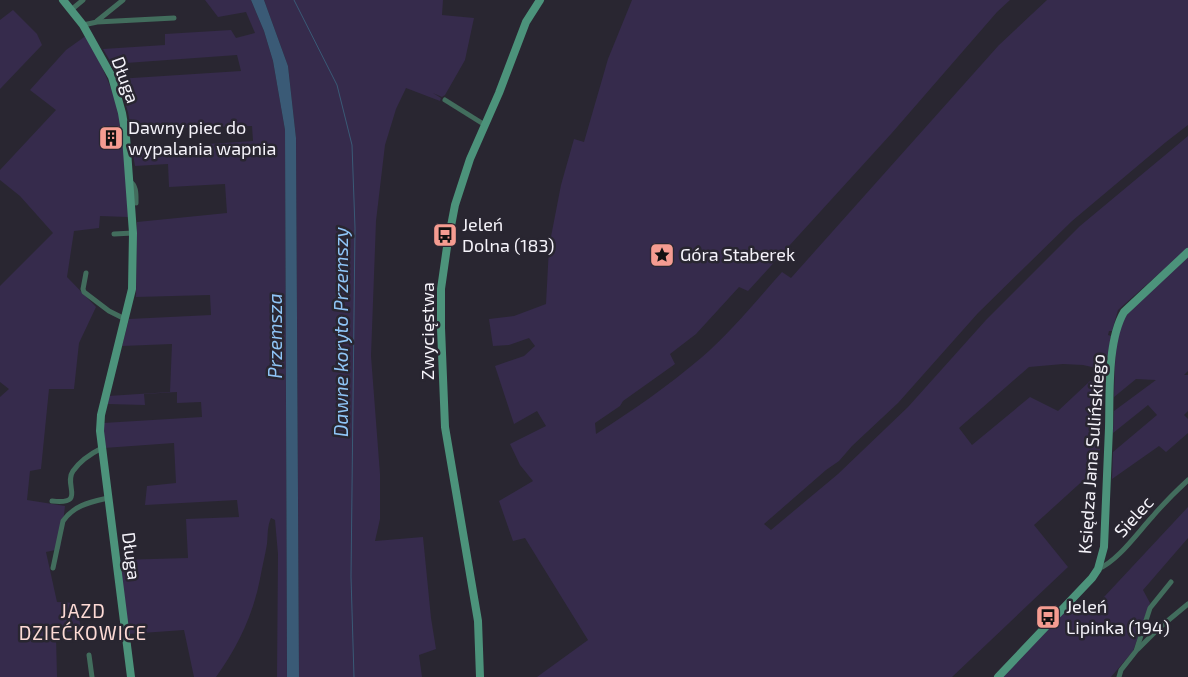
<svg xmlns="http://www.w3.org/2000/svg" width="1188" height="677" viewBox="0 0 1188 677" font-family="'Exo 2',sans-serif">
<style>
.green{fill:#362b4c}
.water{fill:#3a5a76}
.lines{fill:none;stroke-linecap:round;stroke-linejoin:round}
.stream{stroke:#3a5a76;stroke-width:1}
.street{stroke:#426d5d;stroke-width:5}
.secondary{stroke:#4c937b;stroke-width:8}
.labels{text-anchor:middle;stroke-width:5;stroke-linejoin:round;paint-order:stroke}
.street-label{font-size:18px;fill:#f5f3fa;stroke:#292631}
.poi-label{font-size:18px;fill:#f5f3fa;stroke:#292631;text-anchor:start}
.water-label{font-size:19px;font-style:italic;fill:#8fc5f6;stroke:#292631}
.neighbourhood-label{font-size:19px;letter-spacing:1px;fill:#fddad5;stroke:#292631}
</style>
<rect width="100%" height="100%" fill="#292631"/>
<g class="green">
<path d="M205 0H251L264 31 273 61 285 130 287 677H277L278 554 275 520 271 518C267 527 268 535 267 544 265 556 262 567 260 579 253 615 237 648 216 677H194L184 630 128 634 118 560 188 558 186 519 239 517 237 500 145 505 147 486 176 483 174 443 104 448 103 423 202 417 201 402 177 403V392L144 394 145 405 108 404V396L170 392 172 344 122 346 129 319 211 315 210 295 136 297 137 222 227 213 225 184 169 187 168 164 135 166 132 149 253 141 252 126 131 129 128 112 117 79 241 71 237 55 112 64 103 49 165 45V34L231 30 236 38 255 33 246 12 218 17Z"/>
<polygon points="264,0 443,0 442,15 474,18 465,60 445,95 442,97 433,93 441,98 440,101 406,88 396,109 385,145 376,221 371,356 380,474 380,519 375,541 423,537 431,618 436,649 419,655 422,677 299,677 296,138 288,66"/>
<path d="M632 0H1010L997 12 891 134 748 291 739 287 696 334 670 354 675 364 623 401 620 406 595 423 596 434C632 411 668 386 701 358 731 332 756 301 782 272L791 278 999 45 1047 0H1188V125L1166 142 1072 221 978 313 898 403 852 446 839 461 826 470 764 524 771 530 838 474 908 407 986 320 1080 226 1188 136V248L1118 310 1112 331H1109L1108 335 1111 336 1105 370 1083 365 1063 364 1029 367 959 428 972 445 1030 397 1058 411 1090 381 1104 389 1099 466 1034 525 1068 567 952 677H537L588 640 525 538 513 541 499 501 533 481 520 465 510 444 546 426 537 411 514 424 495 366 524 356 535 346 529 338 509 345 493 346 489 319 514 316 546 304 549 247 561 185 574 139 584 142 608 59Z"/>
<polygon points="13,10 37,34 42,45 0,89 0,20"/>
<path d="M87 35C98 59 115 92 120 117 126 150 127 184 128 217L100 216 99 228 74 231 67 277 96 307 79 343 74 389H49L41 469 30 471 27 500 65 506 60 549 46 552 57 602 77 603 81 630 58 633 56 636 57 677H0V397L9 389 0 382V286L53 233 20 196 0 180V170L56 110 30 90 66 50Z"/>
<path d="M1188 256V371L1184 375H1188V411L1184 415 1188 419V433L1166 452 1159 446 1112 479 1113 452 1157 415 1148 405 1113 433 1114 411 1156 380 1136 379 1114 397C1115 378 1114 337 1123 321 1135 298 1168 274 1188 256Z"/>
<polygon points="1188,507 1188,538 1143,590 1150,603 1133,651 1111,677 1002,677 1075,600 1090,612"/>
</g>
<polygon class="water" points="251,0 264,0 288,66 296,138 299,677 287,677 287,673 285,130 273,61 264,31"/>
<g class="lines">
<polyline class="stream" points="294,0 337,85 352,145 355,228 351,577 354,677"/>
<g class="street">
<polyline points="71,10 83,0"/>
<polyline points="97,21 123,0"/>
<polyline points="83,25 97,22 174,18"/>
<polyline points="445,100 485,125"/>
<path d="M129 181C137 185 136 195 136 203"/>
<polyline points="114,234 133,233"/>
<polyline points="86,273 83,289 84,292 109,311 125,319"/>
<path d="M52 501C87 505 63 485 73 471 80 461 92 453 102 448"/>
<path d="M53 568 63 521C74 505 91 502 108 498"/>
<path d="M1098 569C1118 561 1138 532 1153 516 1164 503 1176 491 1188 480"/>
<polyline points="1138,649 1159,628 1188,604"/>
<polyline points="89,655 92,677"/>
<polyline points="1119,677 1121,670 1136,651 1150,608 1171,582"/>
</g>
<g class="secondary">
<polyline points="63,0 83,25 112,77 122,113 126,137 133,233 132,289 101,415 100,431 131,677"/>
<polyline points="480,677 478,621 445,427 441,328 441,289 447,247 455,205 470,159 499,93 526,22 540,0"/>
<path d="M998 677 1092 578 1098 569 1104 547C1106 508 1107 468 1109 428 1110 394 1107 341 1124 312L1188 252"/>
</g>
</g>
<defs>
<symbol id="building-square" viewBox="-11 -11 22 22"><rect x="-9" y="-9" width="18" height="18" rx="4" fill="#f59c91" stroke="#292631"/><path d="M-4-6H4V6H1V3H-1V6H-4ZM-2.5-4.3h1.7v1.8h-1.7ZM.8-4.3h1.7v1.8H.8ZM-2.5-1h1.7V.8h-1.7ZM.8-1h1.7V.8H.8Z" fill="#111"/></symbol>
<symbol id="bus-square" viewBox="-11 -11 22 22"><rect x="-9" y="-9" width="18" height="18" rx="4" fill="#f59c91" stroke="#292631"/><path d="M-5-6H5V4H4V6H2V4H-2V6H-4V4H-5ZM-3.5-4V0h7V-4ZM-3.5 1.2v1.5H-2V1.2ZM2 1.2v1.5H3.5V1.2Z" fill="#111"/></symbol>
<symbol id="sight-square" viewBox="-11 -11 22 22"><rect x="-9" y="-9" width="18" height="18" rx="4" fill="#f59c91" stroke="#292631"/><path d="M0-6L1.8-2.2L6-1.7L2.9 1.2L3.7 5.4L0 3.3L-3.7 5.4L-2.9 1.2L-6-1.7L-1.8-2.2Z" fill="#111"/></symbol>
</defs>
<g fill-rule="evenodd">
<use href="#building-square" x="97" y="124" width="28" height="28"/>
<use href="#bus-square" x="431" y="221" width="28" height="28"/>
<use href="#sight-square" x="648" y="241" width="28" height="28"/>
<use href="#bus-square" x="1034" y="603" width="28" height="28"/>
</g>
<g class="labels">
<g class="street-label">
<text transform="translate(125 80) rotate(70)" y="6">Długa</text>
<text transform="translate(428 331) rotate(-90)" y="6">Zwycięstwa</text>
<text transform="translate(1092 454) rotate(-86)" y="6">Księdza Jana Sulińskiego</text>
<text transform="translate(1134 517) rotate(-48)" y="6">Sielec</text>
<text transform="translate(131 556) rotate(83)" y="6">Długa</text>
</g>
<g class="poi-label">
<text x="128" y="134">Dawny piec do<tspan x="128" dy="21">wypalania wapnia</tspan></text>
<text x="462" y="231">Jeleń<tspan x="462" dy="21">Dolna (183)</tspan></text>
<text x="680" y="261">Góra Staberek</text>
<text x="1066" y="613">Jeleń<tspan x="1066" dy="21">Lipinka (194)</tspan></text>
</g>
<g class="water-label">
<text transform="translate(341 332) rotate(-90)" y="7">Dawne koryto Przemszy</text>
<text transform="translate(275 336) rotate(-90)" y="7">Przemsza</text>
</g>
<g class="neighbourhood-label">
<text x="83" y="618">JAZD<tspan x="83" dy="22">DZIEĆKOWICE</tspan></text>
</g>
</g>
</svg>
